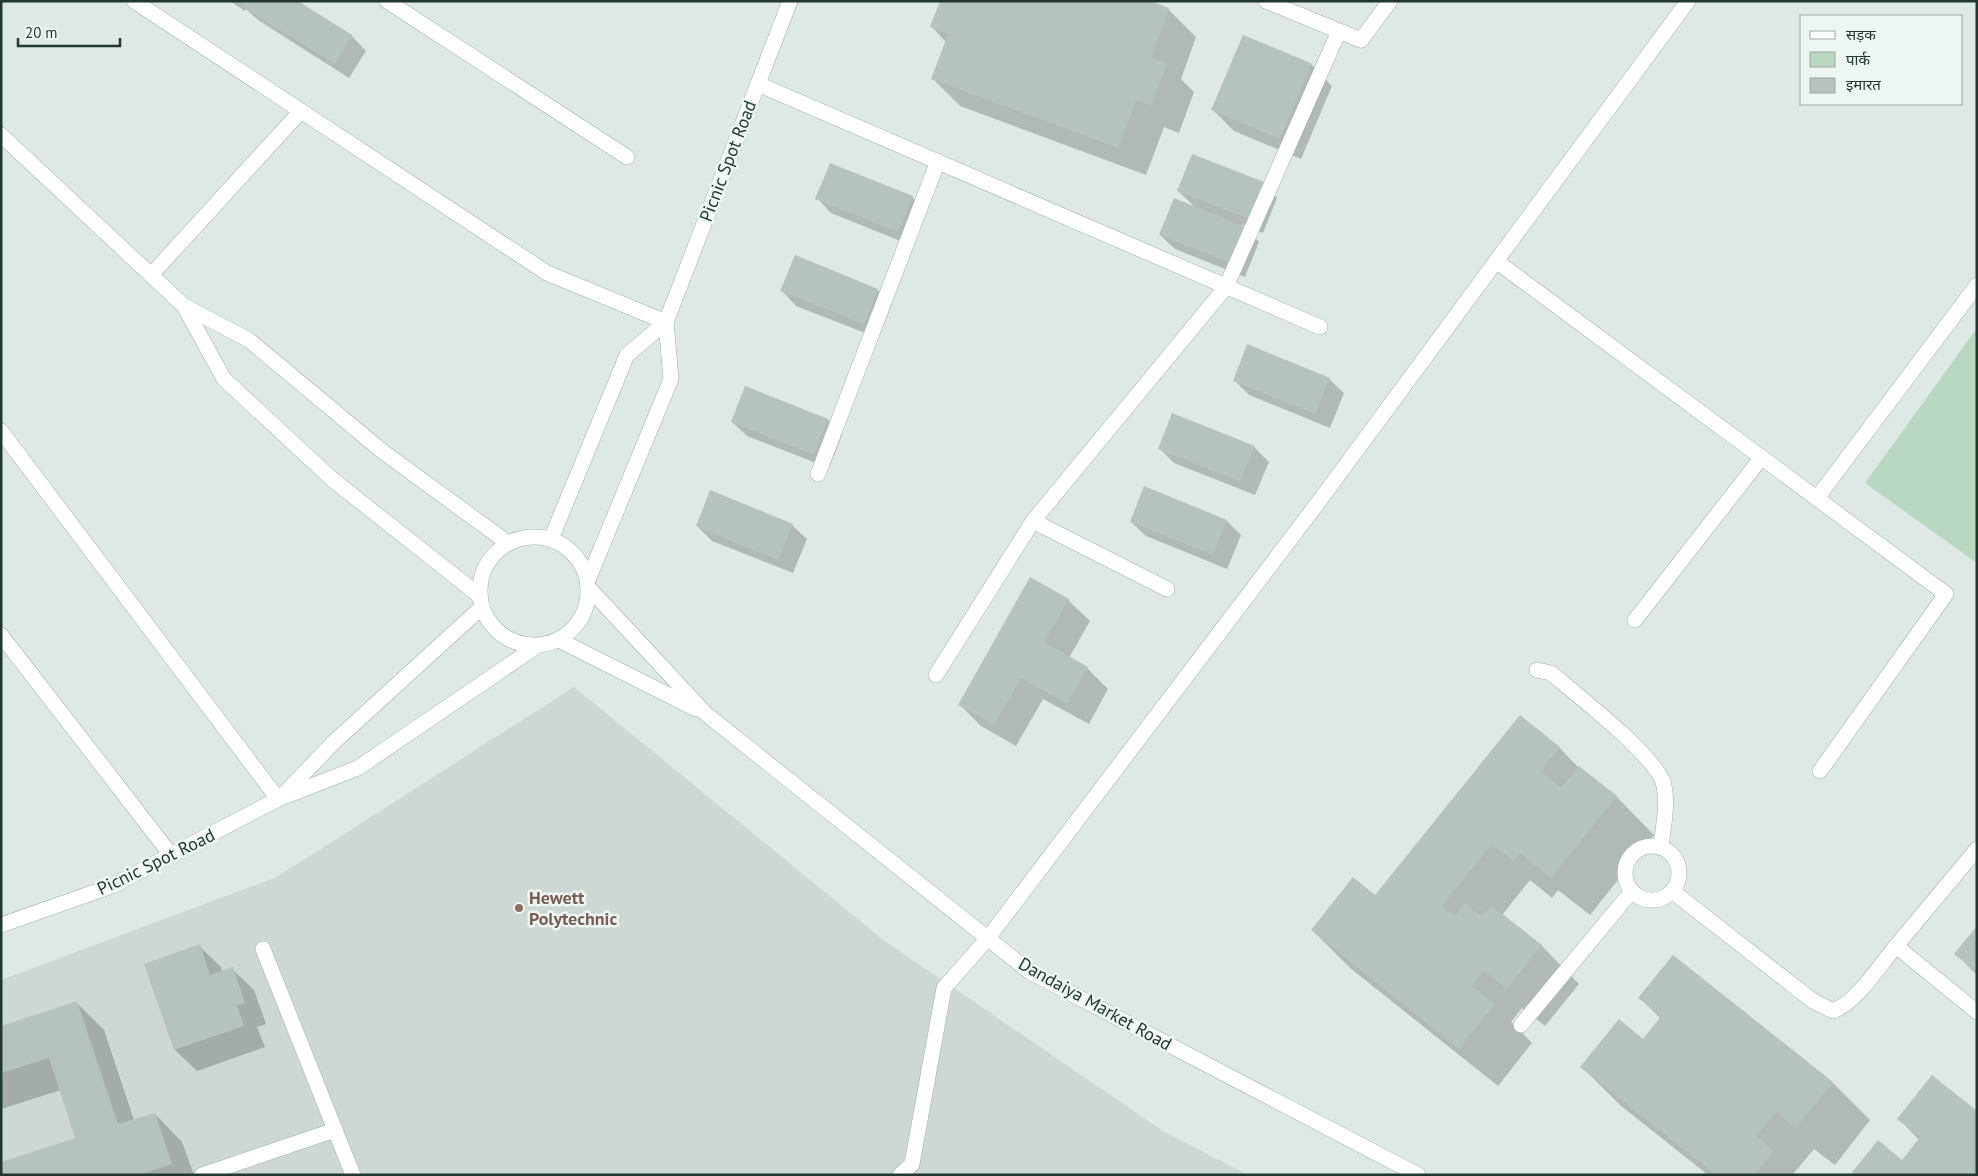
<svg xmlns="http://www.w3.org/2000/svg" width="1978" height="1176" viewBox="0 0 1978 1176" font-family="'PT Sans','Noto Sans Devanagari',sans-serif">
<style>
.built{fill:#cdd8d3}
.green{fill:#b8d8c2}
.shadow{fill:#0003}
.building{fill:#b4c3bd}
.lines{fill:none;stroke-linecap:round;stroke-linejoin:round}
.minor-casing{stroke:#a2afab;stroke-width:16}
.minor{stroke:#fff;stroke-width:15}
.education-dot{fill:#8d6e63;stroke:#eef6f2;stroke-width:2}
.labels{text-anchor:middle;stroke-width:5;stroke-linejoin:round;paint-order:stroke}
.street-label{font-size:18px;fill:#213732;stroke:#eef6f2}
.education-label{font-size:18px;font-weight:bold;fill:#785e54;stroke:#eef6f2;text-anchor:start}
</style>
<rect width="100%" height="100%" fill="#dee8e4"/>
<polygon class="built" points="574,687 882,939 1163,1131 1248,1175 1,1175 1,980 277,877"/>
<polygon class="green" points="1977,328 1977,563 1865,483"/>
<g class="shadow">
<polygon points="230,1 296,1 352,36 366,51 349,78 258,20 246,9 245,11"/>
<polygon points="1146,1 1169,10 1196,37 1181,79 1194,92 1179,133 1164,127 1146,175 960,106 932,78 946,42 932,27"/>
<polygon points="1243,36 1311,64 1332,86 1301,159 1234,131 1212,109"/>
<polygon points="1263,183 1277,198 1263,233 1241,224 1259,242 1245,277 1175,249 1160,235 1197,209 1178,191"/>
<polygon points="912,197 927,212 913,246 831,213 817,198"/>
<polygon points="877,290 892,304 878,338 796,306 782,291"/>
<polygon points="1329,379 1344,393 1330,428 1249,395 1234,380"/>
<polygon points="828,420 842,435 829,468 747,436 732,422"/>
<polygon points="1254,447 1269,462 1255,495 1174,463 1159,448"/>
<polygon points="1227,521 1241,535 1227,569 1146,536 1131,522"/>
<polygon points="792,525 807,539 793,573 712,541 697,526"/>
<polygon points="1068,600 1090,621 1069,658 1087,668 1108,689 1089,724 1043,699 1016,746 981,726 960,705"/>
<polygon points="1559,747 1579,768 1617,797 1654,835 1590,915 1558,890 1552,898 1530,880 1502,915 1542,946 1579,984 1545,1026 1522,1008 1511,1022 1532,1043 1498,1086 1350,968 1312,930 1375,896"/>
<polygon points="1977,928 1977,975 1956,954"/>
<polygon points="199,946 221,967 222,972 232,969 254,990 266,1024 257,1027 265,1047 197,1071 175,1050"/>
<polygon points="1640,998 1832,1082 1870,1120 1835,1165 1814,1149 1794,1173 1796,1175 1708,1175 1620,1105 1582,1067 1643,1041 1661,1019"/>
<polygon points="77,1003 104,1030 134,1120 155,1114 182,1142 194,1175 1,1175 77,1139 61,1090 1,1109 1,1027"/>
<polygon points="1977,1113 1902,1161 1919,1140 1899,1119"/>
</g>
<g class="building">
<polygon points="244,1 298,1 352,35 335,64 241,6"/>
<polygon points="940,1 1150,1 1169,8 1151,57 1167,63 1151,106 1136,100 1118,148 931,79 948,34 930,27"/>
<polygon points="1243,35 1311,63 1280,139 1211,110"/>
<polygon points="1192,154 1264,182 1249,219 1177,191"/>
<polygon points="830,163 913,196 898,232 815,199"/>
<polygon points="1174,198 1245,227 1231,263 1159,235"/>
<polygon points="795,255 878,289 864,324 780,291"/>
<polygon points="1247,344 1330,378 1315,414 1233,381"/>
<polygon points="745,386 828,419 814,455 731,422"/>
<polygon points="1172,413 1255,446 1240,482 1158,449"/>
<polygon points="1144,486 1227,520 1213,555 1130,522"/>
<polygon points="710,490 793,524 778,560 696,526"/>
<polygon points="1030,577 1069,599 1044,642 1088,667 1067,704 1021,678 994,725 958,705"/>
<polygon points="1520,715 1560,747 1540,771 1561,788 1579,766 1617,796 1551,878 1520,853 1514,862 1492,844 1442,906 1455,916 1465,903 1481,916 1491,905 1542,945 1507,989 1484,971 1472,986 1495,1004 1459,1049 1311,930 1353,877 1375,895"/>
<polygon points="1977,926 1977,972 1954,954"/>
<polygon points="200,944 210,975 233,967 245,1003 237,1005 244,1026 174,1050 144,964"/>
<polygon points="1673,955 1833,1082 1796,1128 1776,1112 1756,1136 1774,1151 1754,1175 1716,1175 1580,1067 1619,1019 1643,1039 1661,1016 1638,998"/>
<polygon points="77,1001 118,1124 155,1113 172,1164 139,1175 1,1175 1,1162 75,1138 49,1058 1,1073 1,1026"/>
<polygon points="1932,1075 1977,1111 1977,1175 1850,1175 1878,1140 1902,1160 1920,1137 1897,1119"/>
</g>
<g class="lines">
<defs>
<g id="minor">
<polyline points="134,1 547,273 666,322"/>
<polyline points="387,1 627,157"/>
<polyline points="1266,1 1361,40 1390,1"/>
<polyline points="758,84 1320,327"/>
<polyline points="1,135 184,306 249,340 382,451 508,543"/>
<polyline points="1496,261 1946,594 1820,771"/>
<polyline points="151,275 301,111"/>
<polyline points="184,306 224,379 333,480 480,596"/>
<polyline points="1,431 278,799"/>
<polyline points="818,474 938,161"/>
<polyline points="1817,498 1977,285"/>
<polyline points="1033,521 1167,589"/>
<circle cx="534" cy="591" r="54"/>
<polyline points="551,539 627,355 666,322"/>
<polyline points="588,580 671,379 666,322 790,1"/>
<polyline points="589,588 706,714 1030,972 1418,1175"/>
<polyline points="1635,620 1762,457"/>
<polyline points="1,635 171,855"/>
<polyline points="559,640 696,709"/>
<path d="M1537 670 1551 673C1577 695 1653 754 1663 782 1669 802 1663 827 1661 847"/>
<polyline points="936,675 1033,521 1226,287 1339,31"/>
<polyline points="283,795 334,742 482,607"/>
<circle cx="1652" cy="873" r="27"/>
<polyline points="1977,849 1896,946 1977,1012"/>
<path d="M1672 891 1813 1001 1833 1011C1856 1003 1880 965 1896 946"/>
<polyline points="1,925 112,886 278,799 358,768 537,646"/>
<polyline points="263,949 353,1175"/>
<polyline points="1521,1025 1632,891"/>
<polyline points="202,1175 335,1130"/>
<polyline points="900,1175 912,1164 944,988 988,938 1320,500 1688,1"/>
</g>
</defs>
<use href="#minor" class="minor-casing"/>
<use href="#minor" class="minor"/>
</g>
<circle class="education-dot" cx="519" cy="908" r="5"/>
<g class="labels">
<g class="street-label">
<text transform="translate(728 161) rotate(-69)" y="6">Picnic Spot Road</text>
<text transform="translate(156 862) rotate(-26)" y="6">Picnic Spot Road</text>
<text transform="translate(1095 1004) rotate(29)" y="6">Dandaiya Market Road</text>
</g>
<g class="education-label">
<text x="529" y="904">Hewett<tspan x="529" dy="21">Polytechnic</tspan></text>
</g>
</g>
<rect width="1978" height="1176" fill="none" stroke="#213732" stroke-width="5"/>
<rect x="1800" y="15" width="162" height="90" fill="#eef6f2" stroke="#9caaa5"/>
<rect x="1810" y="31" width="25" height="8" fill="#ffffff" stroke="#9caaa5"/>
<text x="1846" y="40" font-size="15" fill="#213732">सड़क</text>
<rect x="1810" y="52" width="25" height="15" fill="#b8d8c2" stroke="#9caaa5"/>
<text x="1846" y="65" font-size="15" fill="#213732">पार्क</text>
<rect x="1810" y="78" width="25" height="15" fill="#b4c3bd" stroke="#9caaa5"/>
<text x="1846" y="90" font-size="15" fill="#213732">इमारत</text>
<path d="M18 38v8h102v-8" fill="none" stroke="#213732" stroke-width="2.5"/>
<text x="25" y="38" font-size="15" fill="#213732" stroke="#eef6f2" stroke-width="4" paint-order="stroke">20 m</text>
</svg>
